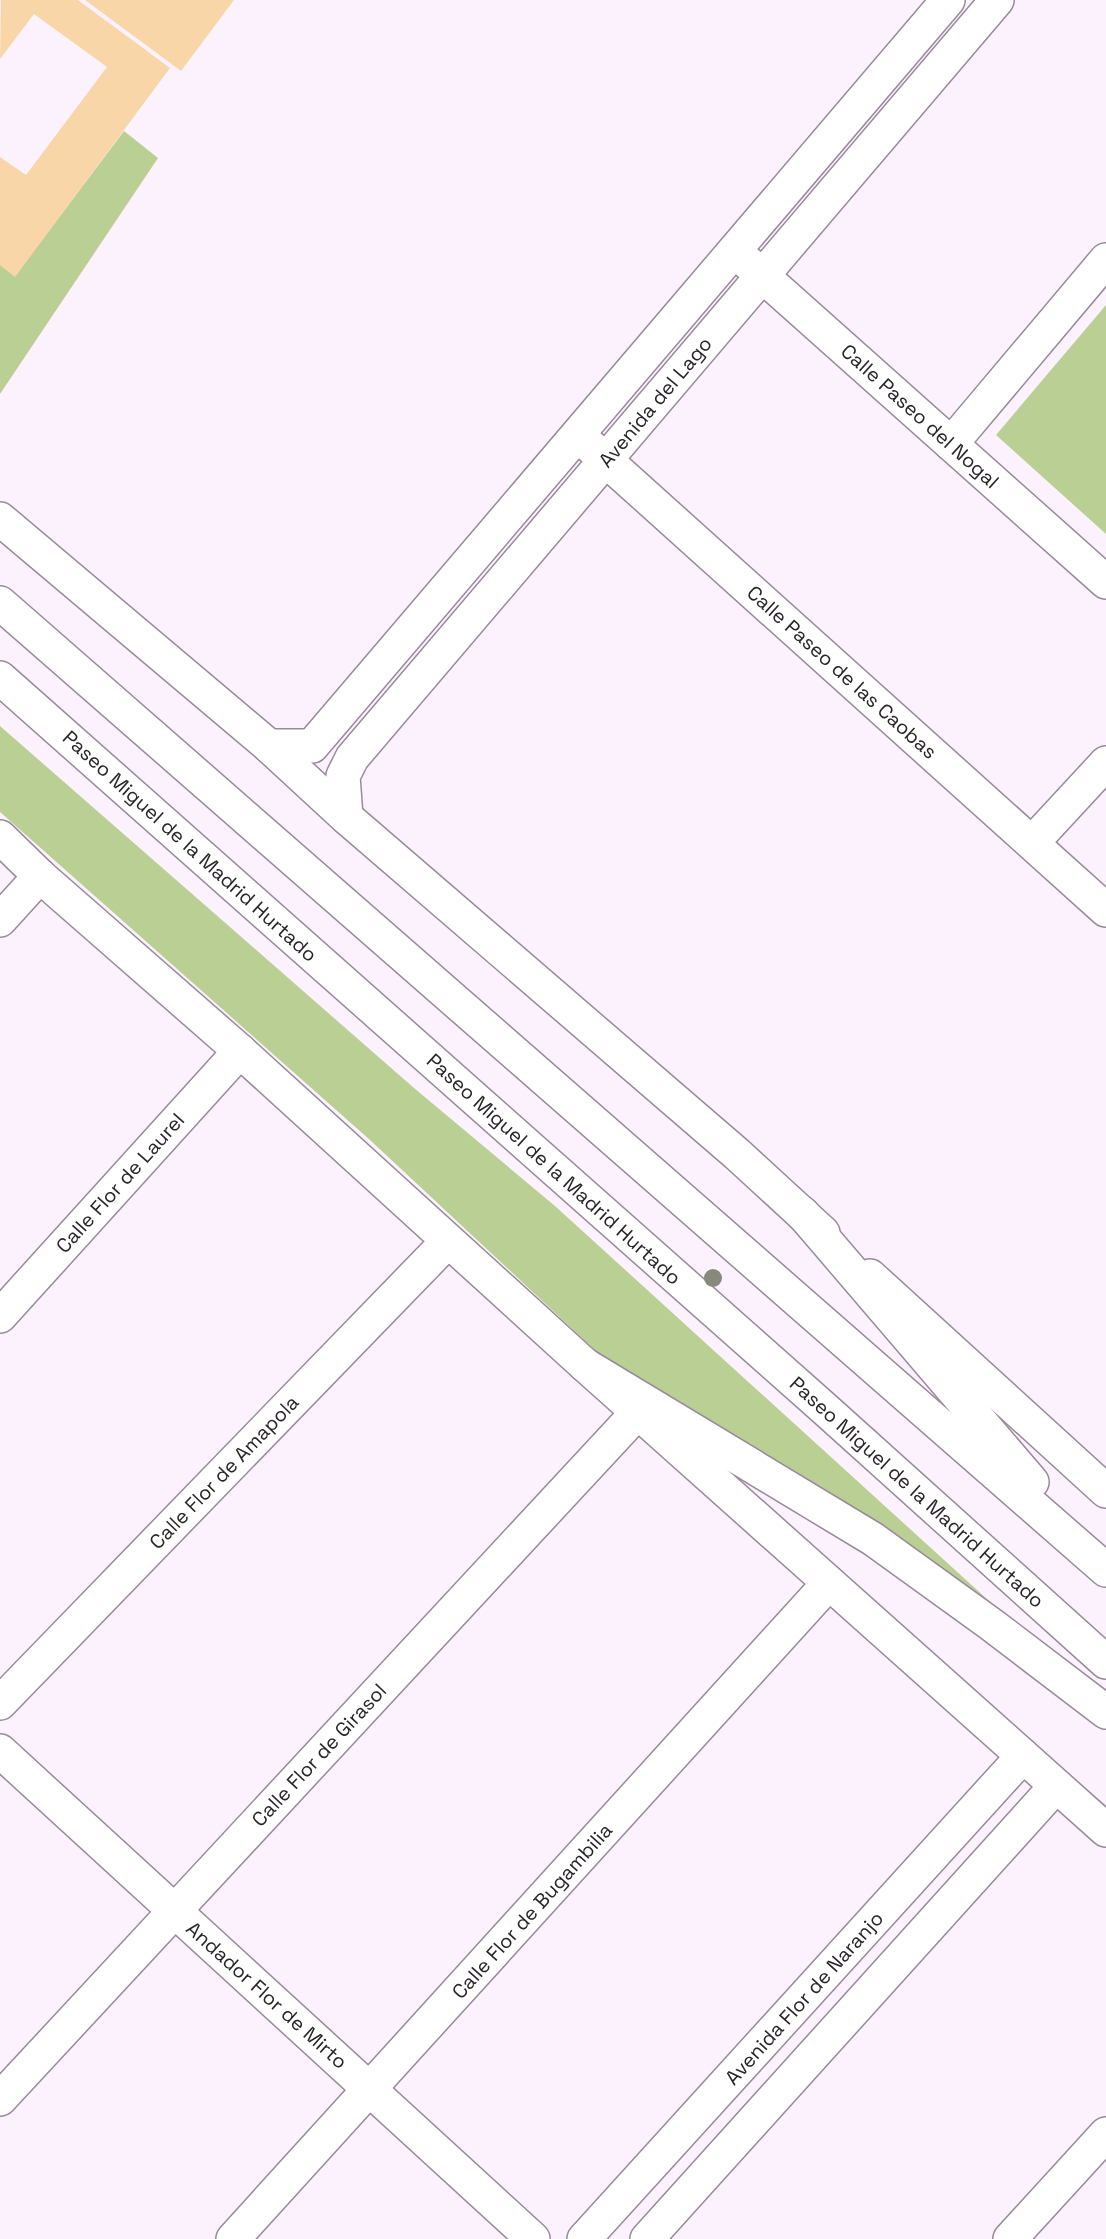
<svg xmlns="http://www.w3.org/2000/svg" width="1106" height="2239" viewBox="0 0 1106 2239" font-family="'Space Grotesk',sans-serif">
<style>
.green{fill:#bacf94}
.building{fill:#f9d6a7}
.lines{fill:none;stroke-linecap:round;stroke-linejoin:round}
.street-casing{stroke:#98899b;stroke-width:36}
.secondary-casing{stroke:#98899b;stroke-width:36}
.highway-casing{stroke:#98899b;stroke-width:36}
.street{stroke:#fff;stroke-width:33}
.secondary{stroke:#fff;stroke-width:33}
.highway{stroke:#fff;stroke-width:33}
.tree{fill:#878a7a}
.labels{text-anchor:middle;stroke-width:6;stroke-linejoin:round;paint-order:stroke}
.street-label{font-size:20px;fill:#29232a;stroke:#fff}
</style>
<rect width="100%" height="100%" fill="#fcf2fe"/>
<g class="green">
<polygon points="124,131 158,158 0,394 0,265 15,276"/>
<polygon points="1106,305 1106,534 996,435"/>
<polygon points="0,726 414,1088 555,1206 1009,1619 611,1365 370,1140 0,812"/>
</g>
<g class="building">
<polygon points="1,0 78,0 170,68 15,277 0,265 0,157 26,175 107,67 34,14 0,59"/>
<polygon points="85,0 234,0 181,71"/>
</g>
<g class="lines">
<defs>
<g id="street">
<polyline points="747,262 1106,582"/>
<polyline points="951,444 1106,260"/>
<polyline points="590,446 1106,910"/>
<polyline points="269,746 312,746 948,0"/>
<polyline points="346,817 343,776 352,758 997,0"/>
<polyline points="1032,843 1106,763"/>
<polyline points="0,920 40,876"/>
<polyline points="0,1316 240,1051"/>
<polyline points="0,1703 448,1241"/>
<polyline points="0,1751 533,2239"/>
<polyline points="0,2099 638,1412"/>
<polyline points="233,2239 829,1583"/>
<polyline points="584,2239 1023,1756"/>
<polyline points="647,2239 1056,1786"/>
<polyline points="1010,2239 1106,2134"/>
</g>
<g id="secondary">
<polyline points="0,519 269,746 346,817 737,1154 823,1233"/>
<polyline points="0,837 40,876 240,1051 585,1365 1106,1830"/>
<polyline points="870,1276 1106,1491"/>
</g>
<g id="highway">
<polyline points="0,603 1106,1570"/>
<polyline points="0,678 826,1410 1106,1662"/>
<polyline points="802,1213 1032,1482"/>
<polyline points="585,1365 873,1539 992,1625 1106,1712"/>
</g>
</defs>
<use href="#street" class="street-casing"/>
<use href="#secondary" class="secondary-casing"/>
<use href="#highway" class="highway-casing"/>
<use href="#street" class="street"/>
<use href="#secondary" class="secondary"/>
<use href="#highway" class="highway"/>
</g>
<circle class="tree" cx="713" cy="1278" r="9"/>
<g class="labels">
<g class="street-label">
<text transform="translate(655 402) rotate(-50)" y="7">Avenida del Lago</text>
<text transform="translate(920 416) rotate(42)" y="7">Calle Paseo del Nogal</text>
<text transform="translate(842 672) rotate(42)" y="7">Calle Paseo de las Caobas</text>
<text transform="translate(190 846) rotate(42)" y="7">Paseo Miguel de la Madrid Hurtado</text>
<text transform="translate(554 1169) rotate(42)" y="7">Paseo Miguel de la Madrid Hurtado</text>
<text transform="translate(120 1183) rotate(-48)" y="7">Calle Flor de Laurel</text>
<text transform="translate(224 1472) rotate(-46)" y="7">Calle Flor de Amapola</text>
<text transform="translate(917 1492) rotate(42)" y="7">Paseo Miguel de la Madrid Hurtado</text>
<text transform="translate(319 1755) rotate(-47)" y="7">Calle Flor de Girasol</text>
<text transform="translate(532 1911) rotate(-48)" y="7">Calle Flor de Bugambilia</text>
<text transform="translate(267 1995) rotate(42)" y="7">Andador Flor de Mirto</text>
<text transform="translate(804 1998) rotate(-48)" y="7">Avenida Flor de Naranjo</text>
</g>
</g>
</svg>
